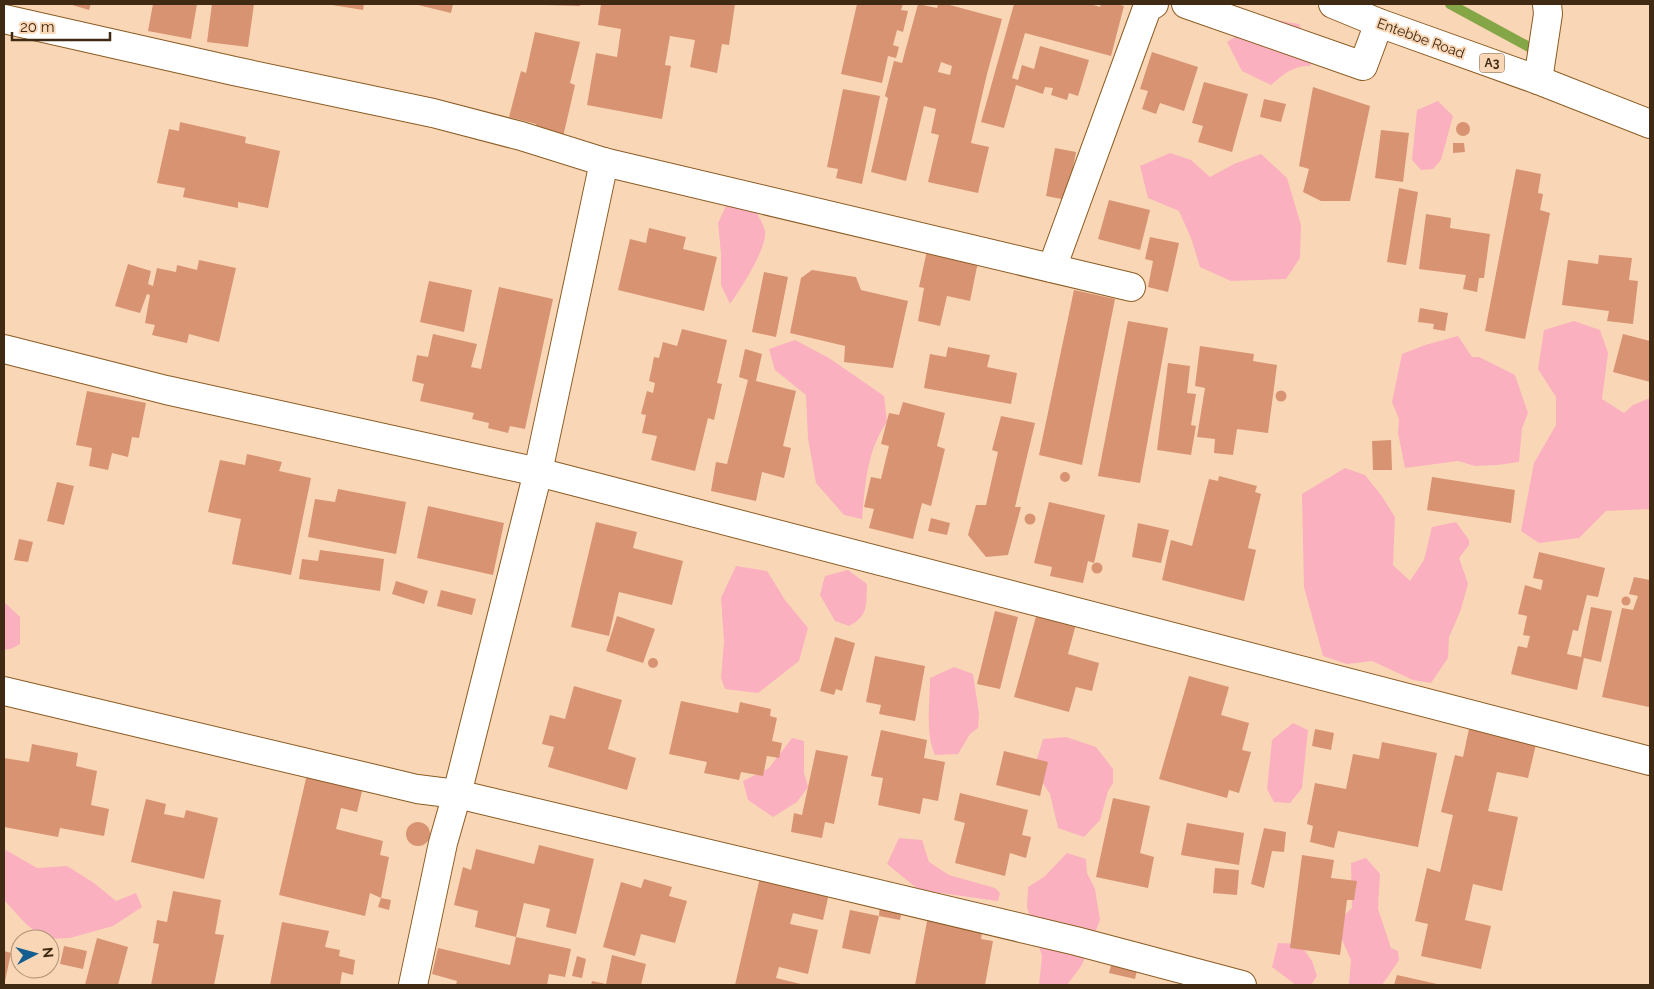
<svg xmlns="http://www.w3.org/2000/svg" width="1654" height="989" viewBox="0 0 1654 989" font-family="Raleway,sans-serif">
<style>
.green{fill:#fab0bf}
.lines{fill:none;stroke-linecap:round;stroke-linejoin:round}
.stream{stroke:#85a647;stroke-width:10}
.building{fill:#d89372;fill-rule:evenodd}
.minor-casing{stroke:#8d5b23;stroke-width:30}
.primary-casing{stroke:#8d5b23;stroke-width:30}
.minor{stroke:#fff;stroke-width:28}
.primary{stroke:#fff;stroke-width:28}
.labels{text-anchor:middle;stroke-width:4;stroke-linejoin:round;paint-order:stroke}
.shield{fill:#f9d7b6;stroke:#785e44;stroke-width:1}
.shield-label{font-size:12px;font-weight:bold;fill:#402a13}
.street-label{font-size:14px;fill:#402a13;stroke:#f9d7b6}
</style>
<rect width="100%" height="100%" fill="#f9d7b6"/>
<g class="green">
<path d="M1264 18 1299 24 1314 57 1310 66C1293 65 1283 75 1271 85L1242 71 1227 42Z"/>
<polygon points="1438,101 1453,116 1441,160 1433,169 1421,170 1412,160 1417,110"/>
<polygon points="1170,153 1191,160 1210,177 1234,164 1261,154 1287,178 1301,225 1300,258 1286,279 1231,281 1200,267 1191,238 1179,211 1148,198 1140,166"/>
<path d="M751 203C755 211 763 222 765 231 768 247 740 290 730 304L721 285V254L718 223 727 204Z"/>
<polygon points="1574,321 1600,330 1608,353 1602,399 1624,413 1633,405 1650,398 1650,509 1606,511 1579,538 1539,543 1521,531 1534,463 1556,425 1556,397 1538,369 1544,330"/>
<polygon points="1458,336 1472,357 1479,357 1515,375 1528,413 1522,428 1519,462 1498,465 1475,466 1458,461 1405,468 1398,433 1399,419 1392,402 1402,354 1425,345"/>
<path d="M795 340 829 358 884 396 887 422C867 450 865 485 862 519L844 515 816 483 808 439 806 395 775 370 769 349Z"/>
<polygon points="1345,468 1365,475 1381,495 1395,517 1393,565 1410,581 1424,560 1432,527 1456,522 1469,540 1469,545 1459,558 1468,584 1460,612 1449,637 1448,658 1431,683 1413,680 1372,661 1347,664 1323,656 1304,587 1302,494"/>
<polygon points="736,566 767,571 785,600 808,628 799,661 758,693 725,689 721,678 724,641 721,598"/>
<path d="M848 570 867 584C866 604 869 616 849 626L835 621 820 595 825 576Z"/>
<polygon points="5,603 20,617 20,644 13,648 4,650"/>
<path d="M954 667 973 674 979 713 978 728 970 734 958 754 935 755C925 732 930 703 930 678Z"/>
<polygon points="1293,723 1308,730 1302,788 1290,803 1274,802 1267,789 1272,740"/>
<polygon points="1066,737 1096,747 1113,769 1113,783 1108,791 1100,820 1084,837 1058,828 1050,794 1034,769 1043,739"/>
<polygon points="792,738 804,741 804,773 808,787 797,802 773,817 748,800 743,781 769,768"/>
<polygon points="899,838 922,840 929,862 949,875 995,888 1000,893 998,901 919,890 887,864"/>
<polygon points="4,849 37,868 67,866 94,883 116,901 136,893 142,907 113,926 70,938 45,939 26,924 4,900"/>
<polygon points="1067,853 1086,859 1087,873 1095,889 1100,920 1082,965 1067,985 1039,985 1042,956 1027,907 1028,887 1044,877"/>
<polygon points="1366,858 1380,874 1378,909 1391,948 1398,951 1399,960 1382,985 1349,984 1351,960 1335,924 1352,908 1351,863"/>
<polygon points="1278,943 1300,944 1312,961 1317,976 1311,985 1296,985 1272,967"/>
</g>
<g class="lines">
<polyline class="stream" points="1450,4 1529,47"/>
</g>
<g class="building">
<polygon points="69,4 91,4 89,10"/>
<polygon points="153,4 197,4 191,39 148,31"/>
<polygon points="212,4 254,4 248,47 207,42"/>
<polygon points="326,4 364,4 363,10"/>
<polygon points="414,4 453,4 451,13"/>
<polygon points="545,4 580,4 580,6 545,5"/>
<polygon points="601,4 735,4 729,45 722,44 717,73 690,67 695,40 670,36 665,65 671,66 662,119 587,105 596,53 617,57 621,29 598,25"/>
<polygon points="857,4 903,4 901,10 908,11 903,32 897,30 893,45 899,47 896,58 888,56 882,83 841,74"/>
<path d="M918 4 937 8 938 4H946L1002 19 987 74 971 143 989 147 978 193 928 182 939 135 931 133 936 109 924 106 906 181 871 172 888 98 885 96 894 61 902 63ZM941 62 952 66 950 75 938 72Z"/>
<polygon points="1014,4 1090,4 1100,7 1101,4 1116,4 1124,6 1111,56 1025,33 1012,78 1018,80 1022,65 1034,69 1040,46 1089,60 1078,96 1069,93 1067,100 1051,95 1053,88 1045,87 1043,94 1016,85 1004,128 981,122"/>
<polygon points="535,32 580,42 570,83 575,85 563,137 535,130 536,124 509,117 521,71 526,73"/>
<polygon points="1152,52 1198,67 1184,111 1160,103 1156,114 1142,109 1148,91 1140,89"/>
<polygon points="1204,82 1248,94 1232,152 1198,142 1203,126 1192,123"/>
<polygon points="1313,87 1370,106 1350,201 1321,201 1303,192 1309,169 1299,166"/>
<polygon points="843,89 880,96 862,184 836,178 838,169 827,167"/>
<polygon points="1264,99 1286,104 1281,122 1260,117"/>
<circle cx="1463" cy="129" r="7"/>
<polygon points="180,122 246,137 245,143 280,151 268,208 238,202 238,208 183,197 185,188 157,183 169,129 179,131"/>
<polygon points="1381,130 1409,133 1403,182 1375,178"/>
<polygon points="1453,143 1464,143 1465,152 1453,153"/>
<polygon points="1055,148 1076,152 1067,200 1046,196"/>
<polygon points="1516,169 1541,174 1538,193 1543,194 1540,210 1550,213 1525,339 1485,331"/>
<polygon points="1399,188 1418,192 1406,265 1387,262"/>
<polygon points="1109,200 1150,210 1140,250 1098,239"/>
<polygon points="1426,214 1451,218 1450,228 1490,234 1484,278 1479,278 1477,292 1463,289 1466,275 1419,269"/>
<polygon points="649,228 686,237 683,249 717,257 704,311 618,290 630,239 646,243"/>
<polygon points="1150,237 1179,243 1168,292 1148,287 1153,261 1145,259"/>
<polygon points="928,246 979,257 970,301 947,296 940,326 918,321 924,288 919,287"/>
<polygon points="1599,255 1632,258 1629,280 1638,281 1633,324 1607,321 1609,311 1562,305 1568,260 1598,264"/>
<polygon points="199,260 236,268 219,342 189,334 187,343 152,335 155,325 145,323 150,295 147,294 140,313 115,306 128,264 151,271 148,284 153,286 157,268 176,272 177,265 197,270"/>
<polygon points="812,270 856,277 861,290 908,301 893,368 844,362 845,346 790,333 801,278"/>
<polygon points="764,272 788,277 776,337 752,332"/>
<polygon points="429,281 472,290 464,332 420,322"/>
<polygon points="499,287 553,299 525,429 510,426 508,433 488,428 489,423 472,419 474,413 420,401 424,384 412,381 417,355 428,357 433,334 477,344 471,367 481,369"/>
<polygon points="1074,290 1115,299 1082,465 1039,455"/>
<polygon points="1420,308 1448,313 1445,331 1433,329 1434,324 1418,322"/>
<polygon points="1128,321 1168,328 1140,483 1098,476"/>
<polygon points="682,329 727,340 717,383 722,384 714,420 708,418 695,471 651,460 657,436 642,433 646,415 641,414 647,391 653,393 655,383 649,381 654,357 659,358 663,342 677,346"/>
<polygon points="1623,334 1650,341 1650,382 1613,372"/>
<polygon points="1200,346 1254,354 1253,361 1277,365 1268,433 1237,429 1233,455 1214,453 1215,439 1197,437 1205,388 1195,386"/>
<polygon points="948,347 990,355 987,367 1017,373 1011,404 924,388 930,354 946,357"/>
<polygon points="745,349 762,354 756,381 796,391 783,446 791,448 784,478 762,472 756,501 711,491 716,462 727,464 748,380 739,377"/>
<polygon points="1168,363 1190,366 1187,393 1196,394 1191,425 1196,426 1191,455 1157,450"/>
<circle cx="1281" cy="396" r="5.5"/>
<polygon points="87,391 146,403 139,438 132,437 128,457 112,453 108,470 89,466 92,448 76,445"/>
<polygon points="903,402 945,413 937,446 945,449 931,506 922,503 913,539 869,528 874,509 864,507 871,477 881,479 889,446 881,444 889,413 899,415"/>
<polygon points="1001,416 1035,423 1015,507 1021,507 1008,555 986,557 968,535 976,505 986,505 998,452 992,450"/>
<polygon points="1391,440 1392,470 1373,470 1372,441"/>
<polygon points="247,454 282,462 279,471 311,478 291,575 232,564 241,519 208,512 220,460 245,465"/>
<circle cx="1065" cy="477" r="5"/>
<polygon points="1219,476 1257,486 1255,492 1261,494 1248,548 1256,550 1244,601 1162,580 1171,540 1192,546 1209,479 1218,481"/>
<polygon points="1432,477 1515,490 1511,523 1427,510"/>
<polygon points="57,482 74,486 64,525 47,521"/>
<polygon points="338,489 406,502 396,554 308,537 315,499 335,502"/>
<polygon points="1049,502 1105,515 1094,563 1088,561 1083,583 1050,576 1052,567 1034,563"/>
<polygon points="428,506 504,523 493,575 417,558"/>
<circle cx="1030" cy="519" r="5.5"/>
<polygon points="931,518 950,523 947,535 928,531"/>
<polygon points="596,522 637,532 633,548 683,561 672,605 619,592 609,636 571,627"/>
<polygon points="1138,523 1169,530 1161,563 1132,557"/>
<polygon points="19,539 33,542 28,562 14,560"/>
<polygon points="320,550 384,559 380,591 299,579 302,559 318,561"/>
<polygon points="1539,552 1605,568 1598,597 1587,595 1578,631 1573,630 1567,654 1581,657 1591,607 1612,611 1601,662 1584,658 1577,690 1511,674 1518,646 1527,648 1530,636 1523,635 1527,616 1518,614 1525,585 1541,590 1543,580 1533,578"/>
<circle cx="1097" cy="568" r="5.5"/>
<polygon points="1634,577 1650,580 1649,707 1602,697 1622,608 1633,610 1638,596 1629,594"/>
<polygon points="396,581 428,591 424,604 392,594"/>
<polygon points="441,590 476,599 472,615 437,606"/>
<circle cx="1626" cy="601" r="4.5"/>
<polygon points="995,611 1018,617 1000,689 977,684"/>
<polygon points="1037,613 1076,624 1068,654 1099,663 1092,691 1076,687 1069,712 1014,697"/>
<polygon points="617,616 655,629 643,663 606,651"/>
<polygon points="835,637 855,643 842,691 836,689 834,695 820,691"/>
<polygon points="875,656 925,666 915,721 879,714 881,705 866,702"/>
<circle cx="653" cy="663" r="5"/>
<polygon points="1189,676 1229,687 1221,715 1249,723 1242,750 1251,752 1239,793 1229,790 1227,798 1159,779"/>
<polygon points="574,686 622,700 608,749 636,758 627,790 548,767 554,747 542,744 550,715 565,719"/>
<polygon points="681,701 738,713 740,702 771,709 770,716 777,718 772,741 782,743 779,758 767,756 763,776 741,772 739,780 704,773 707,762 669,754"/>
<polygon points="1470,724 1537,740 1528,778 1497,772 1488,811 1518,817 1502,891 1473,884 1465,920 1491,926 1481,969 1421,956 1428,924 1415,921 1427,868 1440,872 1453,815 1441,812 1455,755 1463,757"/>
<polygon points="1315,729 1334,733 1331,750 1312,746"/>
<polygon points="881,730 927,740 924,758 945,762 938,801 923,798 920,814 878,805 883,778 871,776"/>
<polygon points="1382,742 1437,753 1418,847 1338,831 1334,848 1310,842 1313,826 1307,824 1315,783 1346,789 1353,754 1379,759"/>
<polygon points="32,744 78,753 76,766 97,771 91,805 109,809 104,836 60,828 58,837 4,827 4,758 29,762"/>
<polygon points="816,750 848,756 834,824 825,822 822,838 791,832 794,813 802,815"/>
<polygon points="1004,751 1048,762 1040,796 996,785"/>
<polygon points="308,770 364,783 357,812 341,808 336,829 383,841 380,855 389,857 381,898 370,893 365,916 279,895"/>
<polygon points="960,793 1028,810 1022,835 1031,837 1026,858 1010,853 1005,876 955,863 965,823 954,820"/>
<polygon points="1113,798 1150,806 1140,853 1154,857 1148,888 1096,877"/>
<polygon points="146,799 166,804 164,814 184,818 186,810 218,818 204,879 131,862"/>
<circle cx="418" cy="834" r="12"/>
<polygon points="1187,823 1244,833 1239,865 1181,855"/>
<polygon points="1264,828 1286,832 1284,852 1272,851 1264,888 1251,884"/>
<polygon points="539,845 594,859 576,934 546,927 550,909 524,903 516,937 475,927 478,911 454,905 463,867 471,870 476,849 534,864"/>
<polygon points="1302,855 1334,860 1331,878 1357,881 1354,900 1347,900 1340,955 1290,948"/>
<polygon points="1215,868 1239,870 1237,895 1213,893"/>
<polygon points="761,873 830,889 823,920 793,913 790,924 818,930 808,974 779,967 776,978 805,985 735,985"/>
<polygon points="644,879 672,887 669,896 687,901 675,943 641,934 635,956 603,947 621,882 641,888"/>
<polygon points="173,891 221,900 215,934 224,935 214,985 151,985 159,944 153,943 157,920 167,922"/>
<polygon points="381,898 391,900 389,910 378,907"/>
<polygon points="880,902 903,906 900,920 879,916"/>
<polygon points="850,910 879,916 870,954 842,948"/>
<polygon points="928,916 983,927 981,939 993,941 985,985 915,985"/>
<polygon points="282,922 329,931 325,947 340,950 339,956 355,960 353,975 342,972 340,985 270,985"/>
<polygon points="516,937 571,949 565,977 549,974 547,985 456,985 457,981 432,974 438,948 510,965"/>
<polygon points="97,938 128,947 118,985 85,985"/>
<polygon points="64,946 87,951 83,969 60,964"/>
<polygon points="4,951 11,953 5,981 4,981"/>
<polygon points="612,955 646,964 641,985 591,985 592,981 606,984"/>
<polygon points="577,956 586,959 582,978 572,976"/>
<polygon points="1113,958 1138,965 1135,979 1109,973"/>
<polygon points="1397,975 1437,984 1437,985 1394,985"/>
</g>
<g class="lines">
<defs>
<g id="minor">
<polyline points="1186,4 1363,66 1379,23"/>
<polyline points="4,19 234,71 433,113 521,136 604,162 1131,287"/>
<polyline points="1538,80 1548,14 1547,4"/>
<polyline points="1052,268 1147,8 1154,4"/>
<polyline points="4,349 166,390 538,472 1650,761"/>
<polyline points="4,691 417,789 457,794 1076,941 1242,985"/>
<polyline points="413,985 443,843 457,794 538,472 604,162"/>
</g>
<polyline id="primary" points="1333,4 1379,23 1538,80 1650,124"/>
</defs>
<use href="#minor" class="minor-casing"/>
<use href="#primary" class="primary-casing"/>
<use href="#minor" class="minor"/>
<use href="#primary" class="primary"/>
</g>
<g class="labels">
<rect class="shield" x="1479.5" y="53.5" width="25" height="19" rx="4"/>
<g class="shield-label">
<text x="1492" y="67">A3</text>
</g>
<g class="street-label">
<text transform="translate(1421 38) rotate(20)" y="5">Entebbe Road</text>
</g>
</g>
<rect width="1654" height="989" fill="none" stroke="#402a13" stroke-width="10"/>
<g transform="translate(35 954) rotate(84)"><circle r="24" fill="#f9d7b6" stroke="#af9275"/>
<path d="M0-4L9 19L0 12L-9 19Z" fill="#145d91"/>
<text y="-8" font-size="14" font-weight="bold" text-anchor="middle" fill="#402a13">N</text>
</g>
<path d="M12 32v8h98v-8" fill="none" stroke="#402a13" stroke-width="2.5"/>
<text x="20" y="32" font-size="15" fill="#402a13" stroke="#f9d7b6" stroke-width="4" paint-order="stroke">20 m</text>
</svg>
